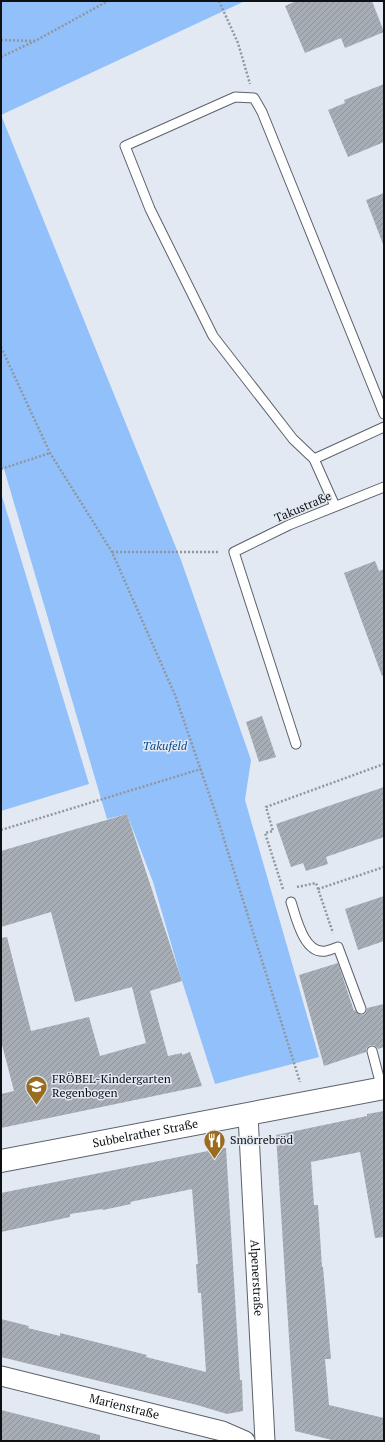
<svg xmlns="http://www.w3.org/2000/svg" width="385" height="1442" viewBox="0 0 385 1442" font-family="'PT Serif',serif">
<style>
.green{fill:#91c0fb}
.building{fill:url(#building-hatch)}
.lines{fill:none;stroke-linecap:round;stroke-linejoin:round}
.service-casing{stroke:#5c626a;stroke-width:11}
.minor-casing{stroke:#5c626a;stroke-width:21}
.secondary-casing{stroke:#5c626a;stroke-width:24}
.path{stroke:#91969d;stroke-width:2.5;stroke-dasharray:2 2;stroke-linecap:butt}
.service{stroke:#fff;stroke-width:9}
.minor{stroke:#fff;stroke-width:19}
.secondary{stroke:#fff;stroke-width:22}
.labels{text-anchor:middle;stroke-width:3;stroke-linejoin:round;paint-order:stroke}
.street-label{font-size:12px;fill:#0e1013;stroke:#e2e9f3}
.park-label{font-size:12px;font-style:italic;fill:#054789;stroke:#e2e9f3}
.poi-label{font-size:12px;fill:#0e1013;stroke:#e2e9f3;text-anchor:start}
</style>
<defs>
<pattern id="building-hatch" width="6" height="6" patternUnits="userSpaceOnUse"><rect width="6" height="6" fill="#a6adb5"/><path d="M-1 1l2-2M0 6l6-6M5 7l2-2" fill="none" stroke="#8e949b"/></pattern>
</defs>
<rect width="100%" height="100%" fill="#e2e9f3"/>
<g class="green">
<polygon points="1,1 245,1 1,115 181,560 251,760 245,800 319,1057 215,1084 182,981 153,882 127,814 107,819 4,469 1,469"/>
<polygon points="1,493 89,784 1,811"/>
</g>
<g class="building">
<polygon points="296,1 372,1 384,32 345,48 341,38 305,53 285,6"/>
<polygon points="384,84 384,142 348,157 328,110 345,103 344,100"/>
<polygon points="384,193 384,243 383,244 366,200"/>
<polygon points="375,561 379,571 384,569 384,675 382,676 344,573"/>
<polygon points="262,716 276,757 259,762 246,722"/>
<polygon points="384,787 384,837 326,857 328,864 306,871 303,863 291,867 276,824"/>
<polygon points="127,814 182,981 150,991 168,1056 182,1053 182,1055 190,1052 202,1086 1,1128 1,1094 14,1091 1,1041 1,938 7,937 31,1031 89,1017 100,1056 146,1043 132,987 75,1002 51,912 1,927 1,851"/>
<polygon points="384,896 384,941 358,950 345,909"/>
<polygon points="338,963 354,1011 355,1010 360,1015 363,1015 366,1012 367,1008 384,1004 384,1047 378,1049 374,1045 370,1045 366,1049 366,1052 324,1066 299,975"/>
<polygon points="384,1111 384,1237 375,1238 360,1152 311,1162 314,1205 318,1205 322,1267 323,1267 331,1359 325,1359 329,1405 384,1418 384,1441 336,1441 295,1431 276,1135 367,1116 367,1114"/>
<polygon points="226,1148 240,1380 242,1380 243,1411 227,1414 197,1405 1,1357 1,1319 29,1326 28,1328 60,1336 60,1333 147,1355 146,1357 206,1372 201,1293 198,1293 196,1264 198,1264 192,1189 130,1202 131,1204 103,1210 102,1209 70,1214 70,1217 1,1232 1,1193 208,1151 207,1149"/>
<polygon points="1,1410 100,1435 100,1441 1,1441"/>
</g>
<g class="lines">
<defs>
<g id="service">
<polyline points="314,459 384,427"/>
<polyline points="335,506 314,459 293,439 213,336 150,209 125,146 235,97 254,98 262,112 384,414"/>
<polyline points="296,744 234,552 289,525 384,487"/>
<path d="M291 902C296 917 304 955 326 951 330 950 335 948 338 947L361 1009"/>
<polyline points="372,1051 382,1089"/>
</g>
<g id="minor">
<path id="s1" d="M248 1115 265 1441"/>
<path id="s2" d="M1 1376 222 1431 245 1441"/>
</g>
<g id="secondary">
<path id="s3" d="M1 1161 384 1088"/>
</g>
</defs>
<use href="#service" class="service-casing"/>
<use href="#minor" class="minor-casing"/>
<use href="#secondary" class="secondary-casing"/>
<g class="path">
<polyline points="219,1 238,43 250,84"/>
<polyline points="1,40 35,41"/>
<polyline points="1,57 35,41 108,1"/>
<polyline points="1,347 50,453 112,552 175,695 217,817 300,1082"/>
<polyline points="1,469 50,453"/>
<polyline points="112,552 219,552"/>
<polyline points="1,830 201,769"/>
<polyline points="297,887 316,883 333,933"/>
<polyline points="283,889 265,833 273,831 266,807 384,764"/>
<polyline points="318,889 384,867"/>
</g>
<use href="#service" class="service"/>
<use href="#minor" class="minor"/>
<use href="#secondary" class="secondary"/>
</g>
<defs>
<symbol id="school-pin" viewBox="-11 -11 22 30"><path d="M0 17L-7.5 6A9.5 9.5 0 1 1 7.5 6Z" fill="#9b6b1e" stroke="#e2e9f3"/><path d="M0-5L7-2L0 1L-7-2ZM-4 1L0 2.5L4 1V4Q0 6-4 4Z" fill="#fff"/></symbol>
<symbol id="restaurant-pin" viewBox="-11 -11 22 30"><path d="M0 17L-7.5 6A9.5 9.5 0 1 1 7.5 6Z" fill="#9b6b1e" stroke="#e2e9f3"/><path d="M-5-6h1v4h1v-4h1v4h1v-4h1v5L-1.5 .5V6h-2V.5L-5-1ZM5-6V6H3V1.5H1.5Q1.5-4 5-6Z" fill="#fff"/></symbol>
</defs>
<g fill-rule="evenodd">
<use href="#school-pin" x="24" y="1074" width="25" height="34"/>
<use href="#restaurant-pin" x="202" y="1128" width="25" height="34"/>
</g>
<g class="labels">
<g class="street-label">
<text transform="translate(303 507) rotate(-23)" y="4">Takustraße</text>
<text dy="4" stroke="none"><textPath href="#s3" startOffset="147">Subbelrather Straße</textPath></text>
<text dy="4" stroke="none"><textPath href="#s1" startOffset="163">Alpenerstraße</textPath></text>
<text dy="4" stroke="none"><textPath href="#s2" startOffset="127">Marienstraße</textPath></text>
</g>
<g class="park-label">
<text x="165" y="750">Takufeld</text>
</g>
<g class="poi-label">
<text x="52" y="1083">FRÖBEL-Kindergarten<tspan x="52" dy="14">Regenbogen</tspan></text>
<text x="230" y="1144">Smörrebröd</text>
</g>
</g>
<rect width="385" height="1442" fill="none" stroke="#0e1013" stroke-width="4"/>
</svg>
